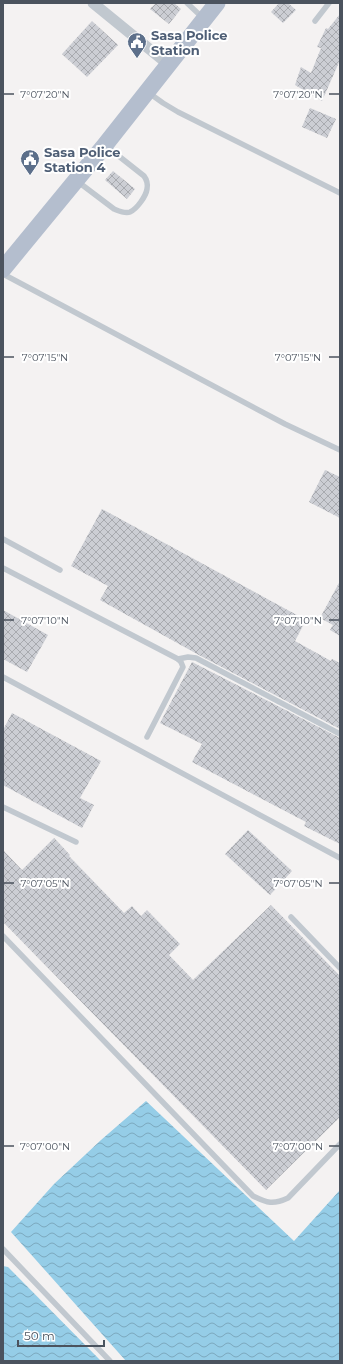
<svg xmlns="http://www.w3.org/2000/svg" width="343" height="1364" viewBox="0 0 343 1364" font-family="Montserrat,sans-serif">
<style>
.water{fill:url(#water-waves)}
.building{fill:url(#building-cross-hatch)}
.lines{fill:none;stroke-linecap:round;stroke-linejoin:round}
.lane{stroke:#c1c8cf;stroke-width:5.5}
.street{stroke:#c1c8cf;stroke-width:11}
.primary{stroke:#b4bece;stroke-width:17}
.ticks{fill:none;stroke:#4b535e;stroke-width:1.5}
.labels{text-anchor:middle;stroke-width:4;stroke-linejoin:round;paint-order:stroke}
.service-label{font-size:13px;font-weight:bold;fill:#4e5e75;stroke:#fff;text-anchor:start}
.ticks-label{font-size:10px;text-anchor:middle;fill:#4b535e;stroke:#fff;stroke-width:4;stroke-linejoin:round;paint-order:stroke}
</style>
<defs>
<pattern id="water-waves" width="16" height="10" patternUnits="userSpaceOnUse"><rect width="16" height="10" fill="#95cde7"/><path d="M0 5q4-4 8 0t8 0" fill="none" stroke="#7ca9be"/></pattern>
<pattern id="building-cross-hatch" width="8" height="8" patternUnits="userSpaceOnUse"><rect width="8" height="8" fill="#ccced4"/><path d="M0 0l8 8M0 8l8-8" fill="none" stroke="#a8aaaf"/></pattern>
</defs>
<rect width="100%" height="100%" fill="#f4f2f2"/>
<g class="water">
<polygon points="146,1101 294,1241 340,1190 340,1361 126,1361 11,1232 54,1184 101,1140"/>
<polygon points="3,1266 8,1267 101,1361 3,1361"/>
</g>
<g class="building">
<polygon points="156,3 174,3 181,9 169,24 150,9"/>
<polygon points="279,3 288,3 296,10 283,23 271,12"/>
<polygon points="340,14 340,60 322,101 295,85 301,67 311,73 321,48 317,47 326,28 328,29"/>
<polygon points="92,21 118,45 87,77 62,54"/>
<polygon points="310,108 336,119 327,138 302,127"/>
<polygon points="113,171 135,189 127,199 105,180"/>
<polygon points="325,470 340,477 340,518 309,502"/>
<polygon points="102,509 306,620 295,641 331,661 332,659 340,663 340,729 197,654 100,600 108,586 71,566"/>
<polygon points="340,581 340,636 330,630 333,625 320,618"/>
<polygon points="3,610 48,635 27,672 3,659"/>
<polygon points="192,662 340,738 340,844 304,826 306,822 192,762 202,744 160,723"/>
<polygon points="12,713 101,761 80,798 94,805 82,828 3,785 3,730"/>
<polygon points="248,830 292,871 270,895 225,854"/>
<polygon points="54,838 70,855 69,856 124,913 132,906 141,916 147,910 180,944 169,955 193,980 271,905 340,976 340,1117 266,1190 3,922 3,850 22,870"/>
</g>
<g class="lines">
<g class="lane">
<polyline points="187,3 203,18"/>
<polyline points="315,21 329,3"/>
<polyline points="149,93 163,103 178,112 340,193"/>
<path d="M77 181 114 209C119 211 125 214 130 212 137 209 146 196 147 189 148 184 147 180 144 176L106 146"/>
<polyline points="3,274 285,424 340,450"/>
<polyline points="3,539 60,570"/>
<polyline points="3,568 178,659 181,662 183,667 147,737"/>
<polyline points="178,659 188,657 196,658 340,734"/>
<polyline points="3,677 340,858"/>
<polyline points="3,807 76,842"/>
<polyline points="291,917 340,968"/>
<path d="M3 936 253 1196C267 1203 273 1205 288 1198L340 1144"/>
<polyline points="3,1249 110,1361"/>
</g>
<polyline class="street" points="93,3 169,65"/>
<polyline class="primary" points="3,269 105,145 217,3"/>
</g>
<path class="ticks" d="M4 94H14M329 94H339M4 357H14M329 357H339M4 620H14M329 620H339M4 883H14M329 883H339M4 1146H14M329 1146H339"/>
<defs>
<symbol id="civic-pin" viewBox="-11 -11 22 30"><path d="M0 17L-7.5 6A9.5 9.5 0 1 1 7.5 6Z" fill="#5c6f8a" stroke="#fff"/><path d="M-.6-6.5H3V-4.5H.6V-3L4-1V1h2V6H-6V1h2V-1L-.6-3ZM-1.2 2.5V6h2.4V2.5Z" fill="#fff"/></symbol>
</defs>
<g fill-rule="evenodd">
<use href="#civic-pin" x="126" y="31" width="22" height="30"/>
<use href="#civic-pin" x="19" y="148" width="22" height="30"/>
</g>
<g class="labels">
<g class="service-label">
<text x="151" y="40">Sasa Police<tspan x="151" dy="15">Station</tspan></text>
<text x="44" y="157">Sasa Police<tspan x="44" dy="15">Station 4</tspan></text>
</g>
</g>
<g class="ticks-label">
<text x="45" y="98">7°07'20"N</text>
<text x="298" y="98">7°07'20"N</text>
<text x="45" y="361">7°07'15"N</text>
<text x="298" y="361">7°07'15"N</text>
<text x="45" y="624">7°07'10"N</text>
<text x="298" y="624">7°07'10"N</text>
<text x="45" y="887">7°07'05"N</text>
<text x="298" y="887">7°07'05"N</text>
<text x="45" y="1150">7°07'00"N</text>
<text x="298" y="1150">7°07'00"N</text>
</g>
<rect width="343" height="1364" fill="none" stroke="#4b535e" stroke-width="8"/>
<path d="M18 1340v6h86v-6" fill="none" stroke="#4b535e" stroke-width="2"/>
<text x="24" y="1340" font-size="12" fill="#4b535e" stroke="#ffffff" stroke-width="3" paint-order="stroke">50 m</text>
</svg>
